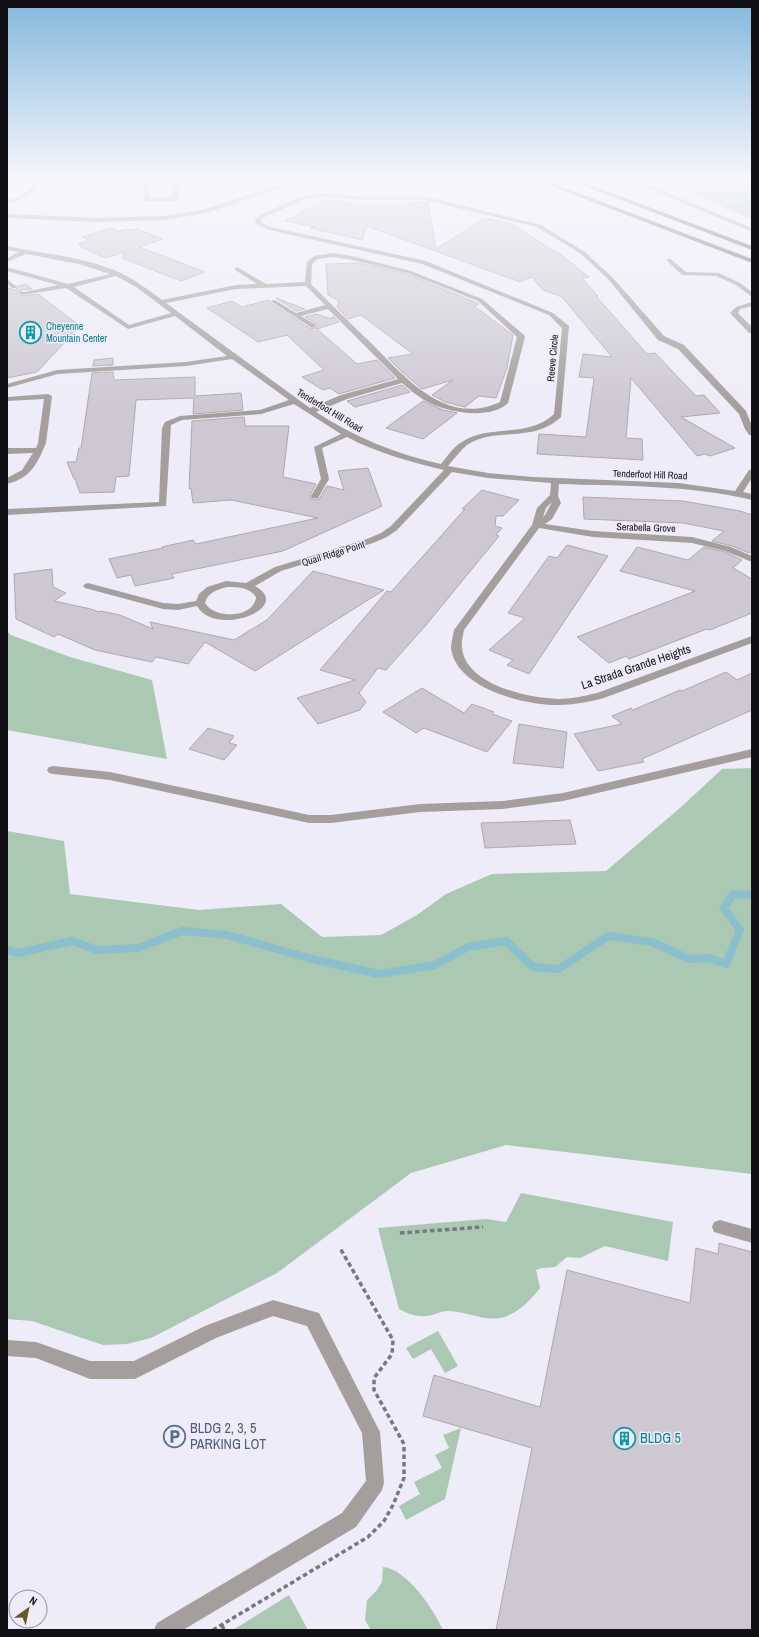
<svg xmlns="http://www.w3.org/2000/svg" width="759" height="1637" viewBox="0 0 759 1637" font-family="'Archivo Narrow',sans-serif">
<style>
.green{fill:#aac8b2}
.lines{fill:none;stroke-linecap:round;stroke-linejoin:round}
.stream{stroke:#8cbfcd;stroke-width:8}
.building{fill:#cdc8d2;stroke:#ada8b2}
.path{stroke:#78777f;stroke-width:3.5;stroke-dasharray:4.5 3;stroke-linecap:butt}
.minor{fill:#a49e9d;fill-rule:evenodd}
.major{fill:#665d5c;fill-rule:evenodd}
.labels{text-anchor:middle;stroke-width:3;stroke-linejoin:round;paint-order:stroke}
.far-culture-label{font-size:10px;fill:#0d838f;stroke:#edecf8;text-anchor:start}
.far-street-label{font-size:10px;fill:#111115;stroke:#edecf8}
.street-label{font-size:12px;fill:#111115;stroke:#edecf8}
.near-service-label{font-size:14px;fill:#4e5e75;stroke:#edecf8;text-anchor:start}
.near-culture-label{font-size:14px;fill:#0d838f;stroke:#edecf8;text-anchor:start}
</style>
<rect width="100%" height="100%" fill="#edecf8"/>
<g class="green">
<polygon points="730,178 752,180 752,219 694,195 706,179"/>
<polygon points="7,631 11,635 70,657 152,680 167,759 7,730"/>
<polygon points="752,768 752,1174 506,1145 411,1173 277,1273 151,1338 127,1344 103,1345 32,1321 7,1319 7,831 64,841 70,894 199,910 281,904 322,937 381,935 417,915 446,894 492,874 606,871 680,808 722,769"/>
<path d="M521 1193 673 1222 668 1261 605 1246 580 1258 567 1257 555 1267 541 1268 536 1270 540 1288C527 1305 509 1322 486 1318 472 1316 461 1311 447 1311 441 1311 437 1314 432 1315 419 1318 411 1315 399 1309L378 1228 486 1219 506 1222Z"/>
<polygon points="438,1331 458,1366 445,1373 431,1349 413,1359 406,1348"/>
<polygon points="461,1428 445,1499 406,1520 399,1506 420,1494 414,1482 442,1468 435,1455 449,1448 443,1435"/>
<path d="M383 1567C407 1569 434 1610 443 1630H371L365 1620 367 1600 377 1590 382 1582Z"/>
<polygon points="289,1595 308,1630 233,1630"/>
</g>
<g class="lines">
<polyline class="stream" points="7,950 18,953 72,941 97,950 138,948 182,931 227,935 308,958 379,974 435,965 468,947 506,941 533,967 559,969 608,936 652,942 689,959 709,958 726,964 740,930 724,908 733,894 752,895"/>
</g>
<g class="building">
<polygon points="327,199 361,205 405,205 413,202 428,202 436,249 485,218 512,224 555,252 557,252 589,277 582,278 598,296 596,296 647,354 655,353 696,396 704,395 720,413 681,417 735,448 710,456 705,454 697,456 631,378 626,438 642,439 643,460 537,454 539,434 586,437 594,378 579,377 583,354 612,357 562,297 543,290 532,277 520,282 367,226 362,240 310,228 316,227 285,221"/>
<polygon points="111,228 119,231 127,229 132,230 137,229 163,239 139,247 205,272 181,281 122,258 125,252 106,258 81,247 83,246 78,244 89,240 82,237"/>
<polygon points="359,263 407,274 479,304 474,306 513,335 507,368 496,398 479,396 465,407 445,402 432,395 453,380 422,389 400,370 388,358 413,354 361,315 348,319 337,307 339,301 328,295 326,264"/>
<polygon points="26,284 32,289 19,290 17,291 17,293 22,296 38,294 80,326 37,372 7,378 7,288 16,290 17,286"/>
<polygon points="276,298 305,309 296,311"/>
<polygon points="269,300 269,302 311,329 317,327 317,325 316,323 305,317 316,314 331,319 333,316 339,322 317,329 357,364 377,360 395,378 339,394 330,388 323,390 302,377 324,370 287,335 258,342 207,308 232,301 242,307"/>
<polygon points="113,358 113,365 93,366 94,360"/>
<polygon points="113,372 114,380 195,377 195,396 241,393 243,410 193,414 194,398 136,400 129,476 116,477 114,492 80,493 76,482 76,479 74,479 67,462 76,462 79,448 81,448 92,373"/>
<polygon points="402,385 410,392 355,407 347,401"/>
<polygon points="423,401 443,410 457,413 423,439 386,428"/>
<polygon points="244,417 245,426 289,426 283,477 316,484 310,495 311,499 319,499 327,486 344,490 338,471 368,468 382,506 283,551 172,574 174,578 135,586 131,575 117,578 109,559 163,548 162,547 193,540 196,544 318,518 231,500 193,503 191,488 189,489 192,421"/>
<polygon points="482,490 519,500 503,516 496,516 495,526 502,528 496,535 499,536 426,625 386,670 378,668 359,693 366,702 360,710 318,724 297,698 355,680 320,670 387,591 391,592 465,509 462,509"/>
<polygon points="583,497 683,501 740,511 752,515 752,551 749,553 732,546 712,541 724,531 683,523 584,519"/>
<polygon points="567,545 608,556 529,674 507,665 513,660 489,650 525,618 508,613 549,556 557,558"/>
<polygon points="637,547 688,560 704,547 725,552 742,560 733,568 752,579 752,613 710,630 707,629 629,659 626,656 609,663 577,637 695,591 620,571"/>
<polygon points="52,569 53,587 66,593 54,601 91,609 99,612 100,611 120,615 153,629 150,622 234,640 267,620 313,571 384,590 255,671 205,642 188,664 156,657 152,662 95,650 58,634 54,637 16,619 14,574"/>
<polygon points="726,672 737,680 752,673 752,710 642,759 644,762 598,771 574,734 622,724 612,716 631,708 633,710 680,690 682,691"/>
<polygon points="422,688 464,713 472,704 494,712 492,714 512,721 487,752 424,728 416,733 383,712"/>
<polygon points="519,724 567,732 563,768 513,763"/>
<polygon points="208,728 234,736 229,743 237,745 224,760 189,749"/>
<polygon points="570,820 576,844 485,848 481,823"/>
<polygon points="719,1243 752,1252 752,1630 496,1630 532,1448 423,1416 434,1375 540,1407 567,1270 690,1303 696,1248 718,1254"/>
</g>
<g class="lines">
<g class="path">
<polyline points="400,1233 483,1227"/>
<polyline points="222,1625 224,1630"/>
<polyline points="213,1630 368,1537 384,1521 393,1505 404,1478 404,1444 374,1390 374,1378 392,1354 393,1340 340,1248"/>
</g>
<g class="minor">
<path d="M38 178H44C34 192 24 201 7 204V200C21 198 30 190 38 178Z"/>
<polygon points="143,178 149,178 149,198 173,197 172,178 178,178 179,199 176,201 144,201"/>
<polygon points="336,178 398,178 312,183 285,187 206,213 164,220 98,222 7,218 7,214 98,218 164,216 203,210 284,183 312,179"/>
<polygon points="623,178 632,178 752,228 752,232"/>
<path d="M325 193 361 196H424L541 225 585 252 613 278 664 336 684 345 746 411 752 426V435H749L745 429 739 414 678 349 658 340 609 280 581 254 537 227 424 200H361L325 197 302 200 263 218 261 220 262 223 271 227 426 261 553 313 569 326 561 417C532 444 496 426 467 445 460 451 454 459 448 466L488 473 533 477 679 483 735 491 749 470 752 469V478L743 492 752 494V500C688 485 624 486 559 484L558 496 561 503 552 519 545 524 593 531 692 537 731 547 752 556V562L725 551 692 543 593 537 539 528 464 630C463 636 461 643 462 648 466 685 528 698 558 699 571 699 584 696 597 693L752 636V643L604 698C589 702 573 705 558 705 525 705 456 689 451 648 451 643 453 636 454 630L532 525 537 508 550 495 551 483 488 478 452 472 397 530 387 537 373 543 281 571 255 586C295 608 215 638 197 606L178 610 163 609 85 588 83 586 85 584 88 583 163 603 178 604 196 601 199 594 207 587 226 581 246 583 275 567 367 539 381 533 391 526 444 470C411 462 377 453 347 437L322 448 329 479 318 498H312L311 496 321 479 314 447 341 434 294 404 261 414 182 420 171 425 166 506 7 515V509L159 502 162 428 165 422 180 416 260 410 289 400 232 359 186 366 58 374 7 388V384L57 370 186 362 227 356 175 316 128 329 66 288 22 295 18 292 19 291 25 292 58 285 7 271V267L68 284 110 274 79 264 26 254 7 262V258L19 252 7 250V246C44 254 86 257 121 273 135 280 149 290 162 300L236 285 257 284 235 270V268L237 267 266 284 305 282 307 262 314 256 333 253 352 256 411 271 482 299 524 335 525 337 508 403C489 421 444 412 424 400 416 395 409 389 402 383L347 399 316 412C354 437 396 454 441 464 447 457 453 447 462 442 490 423 528 439 554 414L562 328 549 315 422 264 269 230 256 224 255 220 259 216 299 197ZM333 257 352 260 407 273 478 301 517 337 500 402C446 427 406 378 372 344 351 324 331 304 311 284L312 264 318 259ZM116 276 136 287 171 313 129 325 74 287ZM306 286 325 305 296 313 275 300 270 301 312 328 316 326 315 324 301 316 328 309 398 379 341 395 310 408 166 303 236 289ZM552 502 545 515 543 517 546 508ZM227 587C238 587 249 587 256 597 254 619 214 619 205 603 208 592 217 590 227 587Z"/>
<polygon points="667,259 671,259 686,272 719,273 740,283 752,292 752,297 736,285 716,276 682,275 667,261"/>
<polygon points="7,279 16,286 16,288 12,288 7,284"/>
<polygon points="752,302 752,306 740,309 738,313 752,327 752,333 749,333 730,313 736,307"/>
<path d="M48 394 52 396 46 443C37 464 31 478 7 484V478L22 470 33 453 7 454V448H36L38 443 44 399 7 401V397Z"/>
<polygon points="752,749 752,757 563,801 503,809 420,812 331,823 309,823 110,780 53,774 49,773 47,770 49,767 53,766 110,772 309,815 331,815 420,804 503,801 563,793"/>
<polygon points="720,1220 752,1229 752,1243 714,1232 712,1227 714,1222"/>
<polygon points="273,1300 319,1313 380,1432 384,1483 382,1490 356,1527 183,1630 154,1630 157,1623 342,1513 366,1481 362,1433 307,1326 273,1316 216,1338 135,1379 90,1379 36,1358 7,1356 7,1340 36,1342 90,1361 134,1361 205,1326"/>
</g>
<g class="major">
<polygon points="530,178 539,178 752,259 752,263"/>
<polygon points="563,178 572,178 752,246 752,250"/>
</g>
</g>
<linearGradient id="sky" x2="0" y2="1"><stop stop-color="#83b8dd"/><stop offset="0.44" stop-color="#f7f6fc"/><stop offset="1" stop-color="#f7f6fc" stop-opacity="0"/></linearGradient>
<rect width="759" height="408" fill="url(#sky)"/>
<defs>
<symbol id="building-ring" viewBox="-11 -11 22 22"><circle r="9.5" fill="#edecf8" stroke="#0f9aa8" stroke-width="1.5"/><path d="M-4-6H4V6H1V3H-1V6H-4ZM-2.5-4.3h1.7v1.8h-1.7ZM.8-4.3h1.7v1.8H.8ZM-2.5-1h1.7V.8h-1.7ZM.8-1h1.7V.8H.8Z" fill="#0f9aa8"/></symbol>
<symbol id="parking-ring" viewBox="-11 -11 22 22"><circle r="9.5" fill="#edecf8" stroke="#5c6f8a" stroke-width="1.5"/><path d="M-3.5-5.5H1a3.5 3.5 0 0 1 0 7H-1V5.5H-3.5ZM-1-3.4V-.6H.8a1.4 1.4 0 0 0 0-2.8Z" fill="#5c6f8a"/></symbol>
</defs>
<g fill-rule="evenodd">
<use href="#building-ring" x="18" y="320" width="25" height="25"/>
<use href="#parking-ring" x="162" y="1424" width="25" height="25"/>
<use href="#building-ring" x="612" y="1426" width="25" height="25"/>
</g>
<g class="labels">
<g class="far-culture-label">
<text x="46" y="330">Cheyenne<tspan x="46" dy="12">Mountain Center</tspan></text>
</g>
<g class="far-street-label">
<text transform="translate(552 358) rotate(-85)" y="4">Reeve Circle</text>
<text transform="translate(330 410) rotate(31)" y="4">Tenderfoot Hill Road</text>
<text transform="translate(650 474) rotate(2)" y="4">Tenderfoot Hill Road</text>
<text transform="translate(646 527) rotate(2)" y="4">Serabella Grove</text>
<text transform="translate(333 553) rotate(-17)" y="4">Quail Ridge Point</text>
</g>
<g class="street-label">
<text transform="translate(636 667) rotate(-19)" y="4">La Strada Grande Heights</text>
</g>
<g class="near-service-label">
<text x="190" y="1433">BLDG 2, 3, 5<tspan x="190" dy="16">PARKING LOT</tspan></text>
</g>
<g class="near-culture-label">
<text x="640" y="1443">BLDG 5</text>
</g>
</g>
<rect width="759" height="1637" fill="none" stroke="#111115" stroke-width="16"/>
<g transform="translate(28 1609) rotate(33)"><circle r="19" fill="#edecf8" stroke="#95949d"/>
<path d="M0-3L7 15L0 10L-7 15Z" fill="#655825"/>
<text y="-6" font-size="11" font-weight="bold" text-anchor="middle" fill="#111115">N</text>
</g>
</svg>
